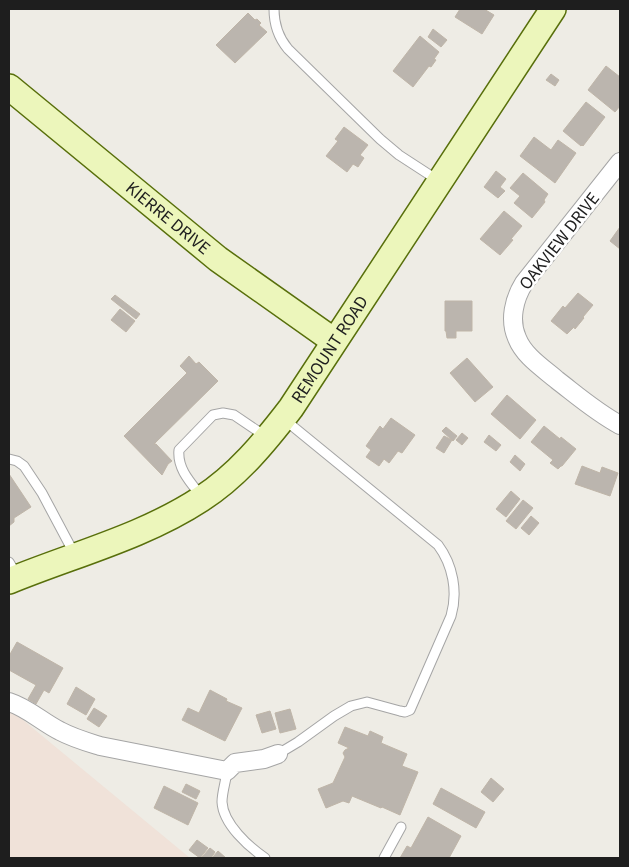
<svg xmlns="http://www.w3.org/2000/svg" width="629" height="867" viewBox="0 0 629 867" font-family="'Source Sans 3',sans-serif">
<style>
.military{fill:#f0e2d9}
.building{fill:#bbb5ae;stroke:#bfb5a8}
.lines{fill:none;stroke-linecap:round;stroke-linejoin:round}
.lane-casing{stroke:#a5a5a5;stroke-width:11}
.street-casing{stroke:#a5a5a5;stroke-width:20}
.secondary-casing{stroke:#586f0b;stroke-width:28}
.lane{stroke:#fff;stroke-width:9}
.street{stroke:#fff;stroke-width:18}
.secondary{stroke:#ecf6bb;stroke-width:25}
.labels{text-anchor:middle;stroke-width:5;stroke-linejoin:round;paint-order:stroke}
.street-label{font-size:18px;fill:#1e1e1e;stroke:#fff}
</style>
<rect width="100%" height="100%" fill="#eeece5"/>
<polygon class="military" points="9,708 29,725 190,858 9,858"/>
<g class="building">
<polygon points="460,9 484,9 494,15 482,34 455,17"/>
<polygon points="248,13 255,20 257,19 261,23 259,25 267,32 235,63 216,45"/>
<polygon points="433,29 447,40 441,47 428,37"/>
<polygon points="420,36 439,52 434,59 436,60 431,67 429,66 413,87 393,71"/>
<polygon points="606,66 620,77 620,106 615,112 588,90"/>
<polygon points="551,74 559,80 555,86 546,80"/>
<polygon points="586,102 605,117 583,146 582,145 581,146 563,131"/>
<polygon points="344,127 368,145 360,155 364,158 358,167 353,164 347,172 326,156 338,141 335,139"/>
<polygon points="534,137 551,150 558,140 576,153 555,183 520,156"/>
<polygon points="496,171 506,179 500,187 505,191 498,198 484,187"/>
<polygon points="523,173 548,194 544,200 545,202 532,218 514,203 520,196 510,188"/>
<polygon points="504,211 522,226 511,239 513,240 500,255 480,239"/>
<polygon points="620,227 620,249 610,241"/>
<polygon points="578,293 593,305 583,317 584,318 575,329 574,327 567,334 551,321 563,306 565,308"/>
<polygon points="115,295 140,314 136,319 111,299"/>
<polygon points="445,301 472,301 472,331 456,331 456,338 447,338 446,331 445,331"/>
<polygon points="120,309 135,321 126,332 111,320"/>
<polygon points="189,356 196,364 199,362 218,381 154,444 156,444 172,461 168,464 162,475 124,436 187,373 180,366"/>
<polygon points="467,358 493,387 475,402 450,373"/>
<polygon points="507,395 536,420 520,439 491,414"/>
<polygon points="391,418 415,435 402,453 398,451 389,463 384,459 379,466 366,457 371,450 366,446 380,426 383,429"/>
<polygon points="544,426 560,439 561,437 576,449 562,466 561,466 558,469 550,463 553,460 531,442"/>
<polygon points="446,427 457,436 453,441 442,431"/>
<polygon points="462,433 468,438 462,445 456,440"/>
<polygon points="489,435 501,445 496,451 484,442"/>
<polygon points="444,436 452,440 444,453 436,448"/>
<polygon points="515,455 525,464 520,471 510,462"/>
<polygon points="582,466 600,473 602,467 618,473 610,496 575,484"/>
<polygon points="9,474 31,507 14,518 14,522 9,526"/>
<polygon points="511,491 520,499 506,517 496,509"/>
<polygon points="523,500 533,508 516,529 506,521"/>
<polygon points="531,516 539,523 529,535 521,528"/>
<polygon points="17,642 63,668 49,693 44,690 36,704 28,699 36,685 9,670 9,656"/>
<polygon points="76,687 95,699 86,715 67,704"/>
<polygon points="210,690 227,699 226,701 242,708 225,741 182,720 188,708 199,713"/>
<polygon points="94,708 107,716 99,727 87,719"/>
<polygon points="290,709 296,729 280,733 275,713"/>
<polygon points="270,711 276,729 262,733 256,715"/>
<polygon points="345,727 368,736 370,731 383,737 381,743 407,754 402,766 418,772 400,815 382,807 381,808 352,796 349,803 343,801 326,808 318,789 333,783 345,757 343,753 345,750 349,748 338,743"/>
<polygon points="491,778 504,789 493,802 481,792"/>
<polygon points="186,784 200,791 196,799 182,792"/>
<polygon points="164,786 198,803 188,825 154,808"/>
<polygon points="441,788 485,812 476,828 433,804"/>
<polygon points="428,817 461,836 449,858 400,858 407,846 411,848"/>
<polygon points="197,840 208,848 200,858 189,850"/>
<polygon points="210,848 215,852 211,858 201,858"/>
<polygon points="218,851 226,858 212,858"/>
</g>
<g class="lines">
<defs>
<g id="lane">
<path d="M274 9C274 24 278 37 288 49L380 139 399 155 439 181"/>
<polyline points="9,459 17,461 24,466 42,493 75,555"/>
<path d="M202 497C191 483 177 469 179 450L213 415 223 413 234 415 265 436"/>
<polyline points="9,562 18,577"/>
<path d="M278 754 298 742 334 716 351 706 367 702 400 711 405 712 410 710 451 616C458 592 453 565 438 545L285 420"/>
<path d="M227 771C226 781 222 792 222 802 223 824 249 847 265 858"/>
<polyline points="384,858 401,827"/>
</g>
<g id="street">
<path d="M620 162 524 283C514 299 509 320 517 338 524 356 543 368 557 380 579 397 596 412 620 425"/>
<path d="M9 702C28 708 42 722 60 731 73 738 87 742 100 746L227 771 235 763 264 759 278 754"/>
</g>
<g id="secondary">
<path id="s1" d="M9 87 218 259 334 341"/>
<path id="s2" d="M9 581C72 555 143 537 201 499 237 476 265 442 291 408L553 9"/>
</g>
</defs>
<use href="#lane" class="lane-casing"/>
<use href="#street" class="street-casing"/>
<use href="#secondary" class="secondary-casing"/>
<use href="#lane" class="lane"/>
<use href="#street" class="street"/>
<use href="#secondary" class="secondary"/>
</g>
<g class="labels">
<g class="street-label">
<text dy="6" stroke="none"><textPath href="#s1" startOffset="206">KIERRE DRIVE</textPath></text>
<text transform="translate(559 241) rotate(-52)" y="6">OAKVIEW DRIVE</text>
<text dy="6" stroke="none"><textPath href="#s2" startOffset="408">REMOUNT ROAD</textPath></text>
</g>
</g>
<rect width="629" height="867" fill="none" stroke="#1e1e1e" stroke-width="20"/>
</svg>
